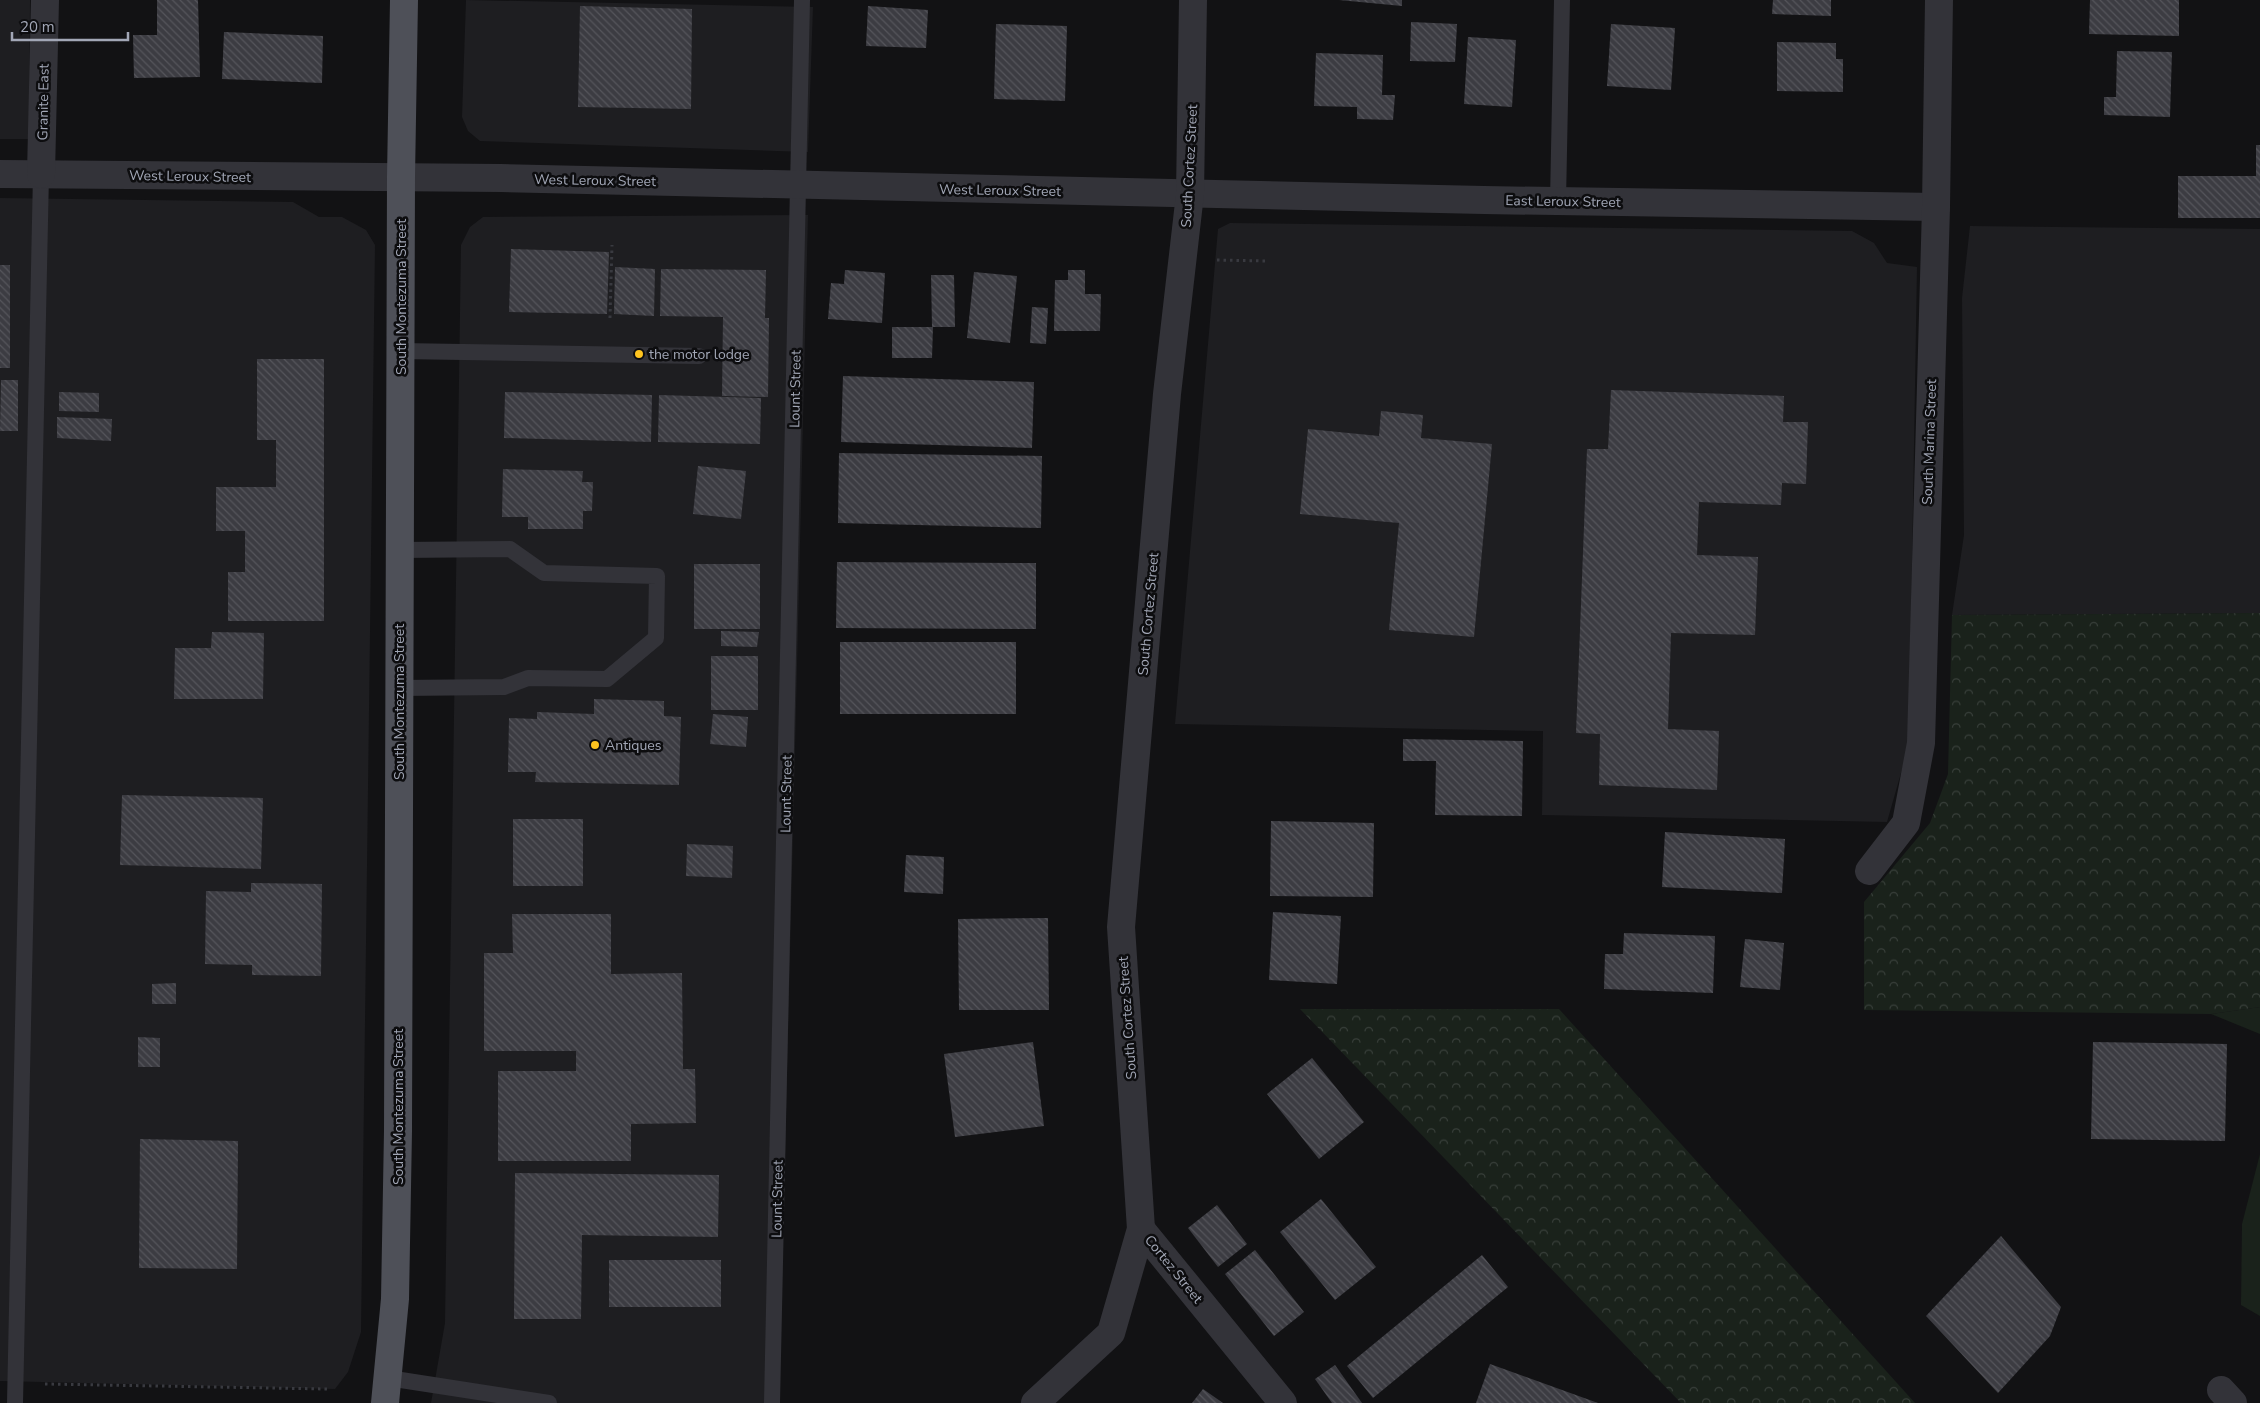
<svg xmlns="http://www.w3.org/2000/svg" width="2260" height="1403" viewBox="0 0 2260 1403" font-family="'Nunito Sans',sans-serif">
<style>
.built{fill:#1e1e21}
.grass{fill:#1a221b}
.forest{fill:url(#forest-crowns)}
.building{fill:url(#building-back-hatch)}
.lines{fill:none;stroke-linecap:round;stroke-linejoin:round}
.path{stroke:#393a40;stroke-width:3;stroke-dasharray:2.5 4;stroke-linecap:butt}
.service{stroke:#333339;stroke-width:16}
.minor{stroke:#333339;stroke-width:28}
.primary{stroke:#4e5058;stroke-width:28}
.poi-dot{fill:#ffc41f;stroke:#0d0d0f;stroke-width:2}
.labels{text-anchor:middle;stroke-width:5;stroke-linejoin:round;paint-order:stroke}
.street-label{font-size:14px;fill:#a2a7b6;stroke:#0d0d0f}
.poi-label{font-size:14px;fill:#a2a7b6;stroke:#0d0d0f;text-anchor:start}
</style>
<defs>
<pattern id="forest-crowns" width="20" height="18" patternUnits="userSpaceOnUse" patternTransform="scale(1.25)"><rect width="20" height="18" fill="#1a221b"/><path d="M2 6a3 3 0 1 1 6 0M12 15a3 3 0 1 1 6 0" fill="none" stroke="#383f3a"/></pattern>
<pattern id="building-back-hatch" width="6" height="6" patternUnits="userSpaceOnUse" patternTransform="scale(1.25)"><rect width="6" height="6" fill="#3c3c42"/><path d="M-1 5l2 2M0 0l6 6M5-1l2 2" fill="none" stroke="#55555b"/></pattern>
</defs>
<rect width="100%" height="100%" fill="#121214"/>
<g class="built">
<polygon points="0,0 30,0 29,139 0,139"/>
<polygon points="466,0 813,7 808,152 480,141 468,131 462,117"/>
<polygon points="0,198 293,202 319,217 342,217 366,230 375,245 361,1332 348,1372 335,1389 0,1381"/>
<polygon points="808,215 779,1403 431,1403 445,1323 461,245 470,227 483,217"/>
<polygon points="1230,223 1852,231 1874,243 1887,263 1917,267 1909,745 1887,822 1542,815 1543,731 1175,724 1218,229"/>
<polygon points="1970,226 2260,229 2260,613 1952,615 1964,535 1962,298"/>
</g>
<g class="grass">
<polygon points="2260,1007 2260,1034 2211,1014"/>
<polygon points="2260,1154 2260,1316 2241,1305 2242,1224"/>
</g>
<g class="forest">
<polygon points="2260,613 2260,1007 2211,1014 1864,1010 1864,902 1930,823 1948,774 1952,615"/>
<polygon points="1300,1009 1559,1009 1915,1403 1681,1403"/>
</g>
<g class="building">
<polygon points="157,0 198,0 200,77 134,78 133,35 157,35"/>
<polygon points="1339,0 1402,0 1402,6"/>
<polygon points="1773,0 1831,0 1831,16 1772,14"/>
<polygon points="2090,0 2179,0 2179,36 2089,34"/>
<polygon points="580,6 692,9 691,109 578,107"/>
<polygon points="868,6 928,10 926,48 866,46"/>
<polygon points="1411,22 1457,24 1455,62 1410,61"/>
<polygon points="996,24 1067,26 1065,101 994,99"/>
<polygon points="1611,24 1675,28 1671,90 1607,86"/>
<polygon points="224,32 323,36 322,83 222,79"/>
<polygon points="1468,37 1516,40 1512,107 1464,104"/>
<polygon points="1777,42 1836,43 1836,59 1843,59 1843,92 1777,91"/>
<polygon points="2117,51 2172,52 2170,117 2104,115 2104,97 2116,97"/>
<polygon points="1316,53 1383,55 1382,95 1395,95 1393,120 1357,119 1357,107 1314,106"/>
<polygon points="2256,145 2260,145 2260,218 2178,218 2178,176 2256,176"/>
<polygon points="511,249 609,252 607,314 509,312"/>
<rect x="0" y="265" width="10" height="103"/>
<polygon points="615,267 655,269 654,316 614,314"/>
<polygon points="661,269 766,270 765,318 769,318 768,397 722,396 723,317 660,316"/>
<polygon points="845,270 885,273 882,323 828,319 831,283 844,284"/>
<polygon points="1068,270 1085,270 1085,294 1101,294 1100,331 1054,331 1055,280 1068,280"/>
<polygon points="974,272 1017,276 1010,343 967,338"/>
<polygon points="931,275 954,275 955,327 933,327 932,358 892,358 892,327 932,327"/>
<polygon points="1032,307 1048,308 1046,344 1030,343"/>
<polygon points="257,359 324,359 324,621 228,621 228,572 245,572 245,531 216,531 216,487 276,487 276,440 257,440"/>
<polygon points="843,376 1034,382 1032,448 841,442"/>
<polygon points="1,380 18,380 18,431 0,431"/>
<polygon points="1611,390 1784,396 1783,422 1808,422 1806,484 1782,483 1781,505 1699,502 1697,555 1758,557 1755,635 1671,633 1668,729 1719,731 1717,790 1599,785 1600,734 1576,733 1587,449 1608,449"/>
<polygon points="59,392 99,393 99,412 59,411"/>
<polygon points="505,392 652,395 651,442 504,438"/>
<polygon points="659,395 761,398 760,444 658,442"/>
<polygon points="1381,411 1423,415 1421,438 1492,444 1474,637 1389,630 1399,523 1300,514 1308,429 1379,436"/>
<polygon points="57,417 112,419 111,441 57,438"/>
<polygon points="839,453 1042,456 1041,528 838,523"/>
<polygon points="698,466 746,471 741,519 693,514"/>
<polygon points="503,469 583,471 582,482 593,482 592,511 583,511 583,529 528,529 528,517 502,517"/>
<polygon points="837,562 1036,563 1036,629 836,628"/>
<rect x="694" y="564" width="66" height="65"/>
<polygon points="721,631 759,632 757,647 721,646"/>
<polygon points="212,632 264,633 263,699 174,699 175,648 211,648"/>
<rect x="840" y="642" width="176" height="72"/>
<rect x="711" y="656" width="47" height="54"/>
<polygon points="594,699 664,701 664,716 681,717 679,785 535,782 536,772 508,772 509,718 537,719 537,712 594,714"/>
<polygon points="713,714 748,717 746,747 710,744"/>
<polygon points="1403,739 1523,741 1522,816 1435,815 1436,761 1403,761"/>
<polygon points="122,795 263,798 261,869 120,865"/>
<rect x="513" y="819" width="70" height="67"/>
<polygon points="1271,821 1374,823 1373,897 1270,896"/>
<polygon points="1665,832 1785,839 1782,893 1662,887"/>
<polygon points="687,844 733,846 732,878 686,876"/>
<polygon points="906,855 944,857 943,894 904,892"/>
<polygon points="251,883 322,884 321,976 252,975 252,965 205,964 206,891 251,892"/>
<polygon points="1273,912 1341,916 1337,984 1269,980"/>
<polygon points="512,914 611,914 611,974 682,973 683,1069 695,1069 696,1123 631,1124 631,1161 498,1161 498,1071 576,1071 576,1051 484,1051 484,953 513,953"/>
<polygon points="1048,918 1049,1010 959,1010 958,919"/>
<polygon points="1624,933 1715,936 1713,993 1604,989 1605,954 1623,954"/>
<polygon points="1745,939 1784,943 1780,990 1740,987"/>
<polygon points="176,983 176,1004 152,1004 152,984"/>
<polygon points="138,1037 160,1038 160,1067 138,1067"/>
<polygon points="1033,1042 1044,1126 955,1137 944,1054"/>
<polygon points="2093,1042 2227,1044 2225,1141 2091,1139"/>
<polygon points="1312,1058 1364,1122 1319,1159 1267,1094"/>
<polygon points="140,1139 238,1141 237,1269 139,1268"/>
<polygon points="515,1173 719,1175 718,1237 582,1235 581,1319 514,1319"/>
<polygon points="1321,1199 1376,1267 1335,1300 1280,1232"/>
<polygon points="1217,1205 1247,1244 1218,1267 1188,1228"/>
<polygon points="2001,1236 2061,1307 2050,1336 1998,1393 1926,1316"/>
<polygon points="1255,1250 1304,1312 1274,1336 1225,1274"/>
<polygon points="1482,1255 1508,1287 1373,1398 1347,1366"/>
<rect x="609" y="1260" width="112" height="47"/>
<polygon points="1490,1364 1598,1403 1476,1403"/>
<polygon points="1335,1365 1362,1403 1332,1403 1315,1379"/>
<polygon points="1203,1389 1223,1403 1192,1403"/>
</g>
<g class="lines">
<g class="path">
<polyline points="1217,260 1267,261"/>
<polyline points="610,318 612,245"/>
<polyline points="45,1384 327,1389"/>
</g>
<g class="service">
<polyline points="1558,201 1562,0"/>
<polyline points="400,351 699,356"/>
<polyline points="399,688 504,687 528,678 607,679 656,638 657,576 544,573 510,549 400,550"/>
<polyline points="388,1378 549,1403"/>
<polyline points="15,1403 41,174"/>
<polyline points="772,1403 802,0"/>
</g>
<g class="minor">
<polyline points="0,174 501,178 1484,200 1936,207"/>
<polyline points="41,174 45,0"/>
<polyline points="1869,871 1906,823 1921,743 1936,207 1939,0"/>
<polyline points="1141,1229 1283,1403"/>
<polyline points="2221,1390 2233,1403"/>
<polyline points="1035,1403 1111,1333 1141,1229 1121,927 1167,394 1190,194 1193,0"/>
</g>
<polyline class="primary" points="385,1403 395,1299 398,1131 401,177 404,0"/>
</g>
<g class="poi-dot">
<circle cx="639" cy="354" r="5"/>
<circle cx="595" cy="745" r="5"/>
</g>
<g class="labels">
<g class="street-label">
<text transform="translate(43 102) rotate(-89)" y="5">Granite East</text>
<text transform="translate(1189 166) rotate(-87)" y="5">South Cortez Street</text>
<text transform="translate(190 176) rotate(1)" y="5">West Leroux Street</text>
<text transform="translate(595 180) rotate(1)" y="5">West Leroux Street</text>
<text transform="translate(1000 190) rotate(1)" y="5">West Leroux Street</text>
<text transform="translate(1563 201) rotate(1)" y="5">East Leroux Street</text>
<text transform="translate(401 297) rotate(-90)" y="5">South Montezuma Street</text>
<text transform="translate(795 389) rotate(-89)" y="5">Lount Street</text>
<text transform="translate(1929 442) rotate(-88)" y="5">South Marina Street</text>
<text transform="translate(1148 614) rotate(-85)" y="5">South Cortez Street</text>
<text transform="translate(399 702) rotate(-90)" y="5">South Montezuma Street</text>
<text transform="translate(786 794) rotate(-89)" y="5">Lount Street</text>
<text transform="translate(1127 1018) rotate(-94)" y="5">South Cortez Street</text>
<text transform="translate(398 1107) rotate(-90)" y="5">South Montezuma Street</text>
<text transform="translate(777 1199) rotate(-89)" y="5">Lount Street</text>
<text transform="translate(1174 1269) rotate(51)" y="5">Cortez Street</text>
</g>
<g class="poi-label">
<text x="649" y="359">the motor lodge</text>
<text x="605" y="750">Antiques</text>
</g>
</g>
<path d="M12 32v8h116v-8" fill="none" stroke="#a2a7b6" stroke-width="2.5"/>
<text x="20" y="32" font-size="15" fill="#a2a7b6" stroke="#0d0d0f" stroke-width="4" paint-order="stroke">20 m</text>
</svg>
